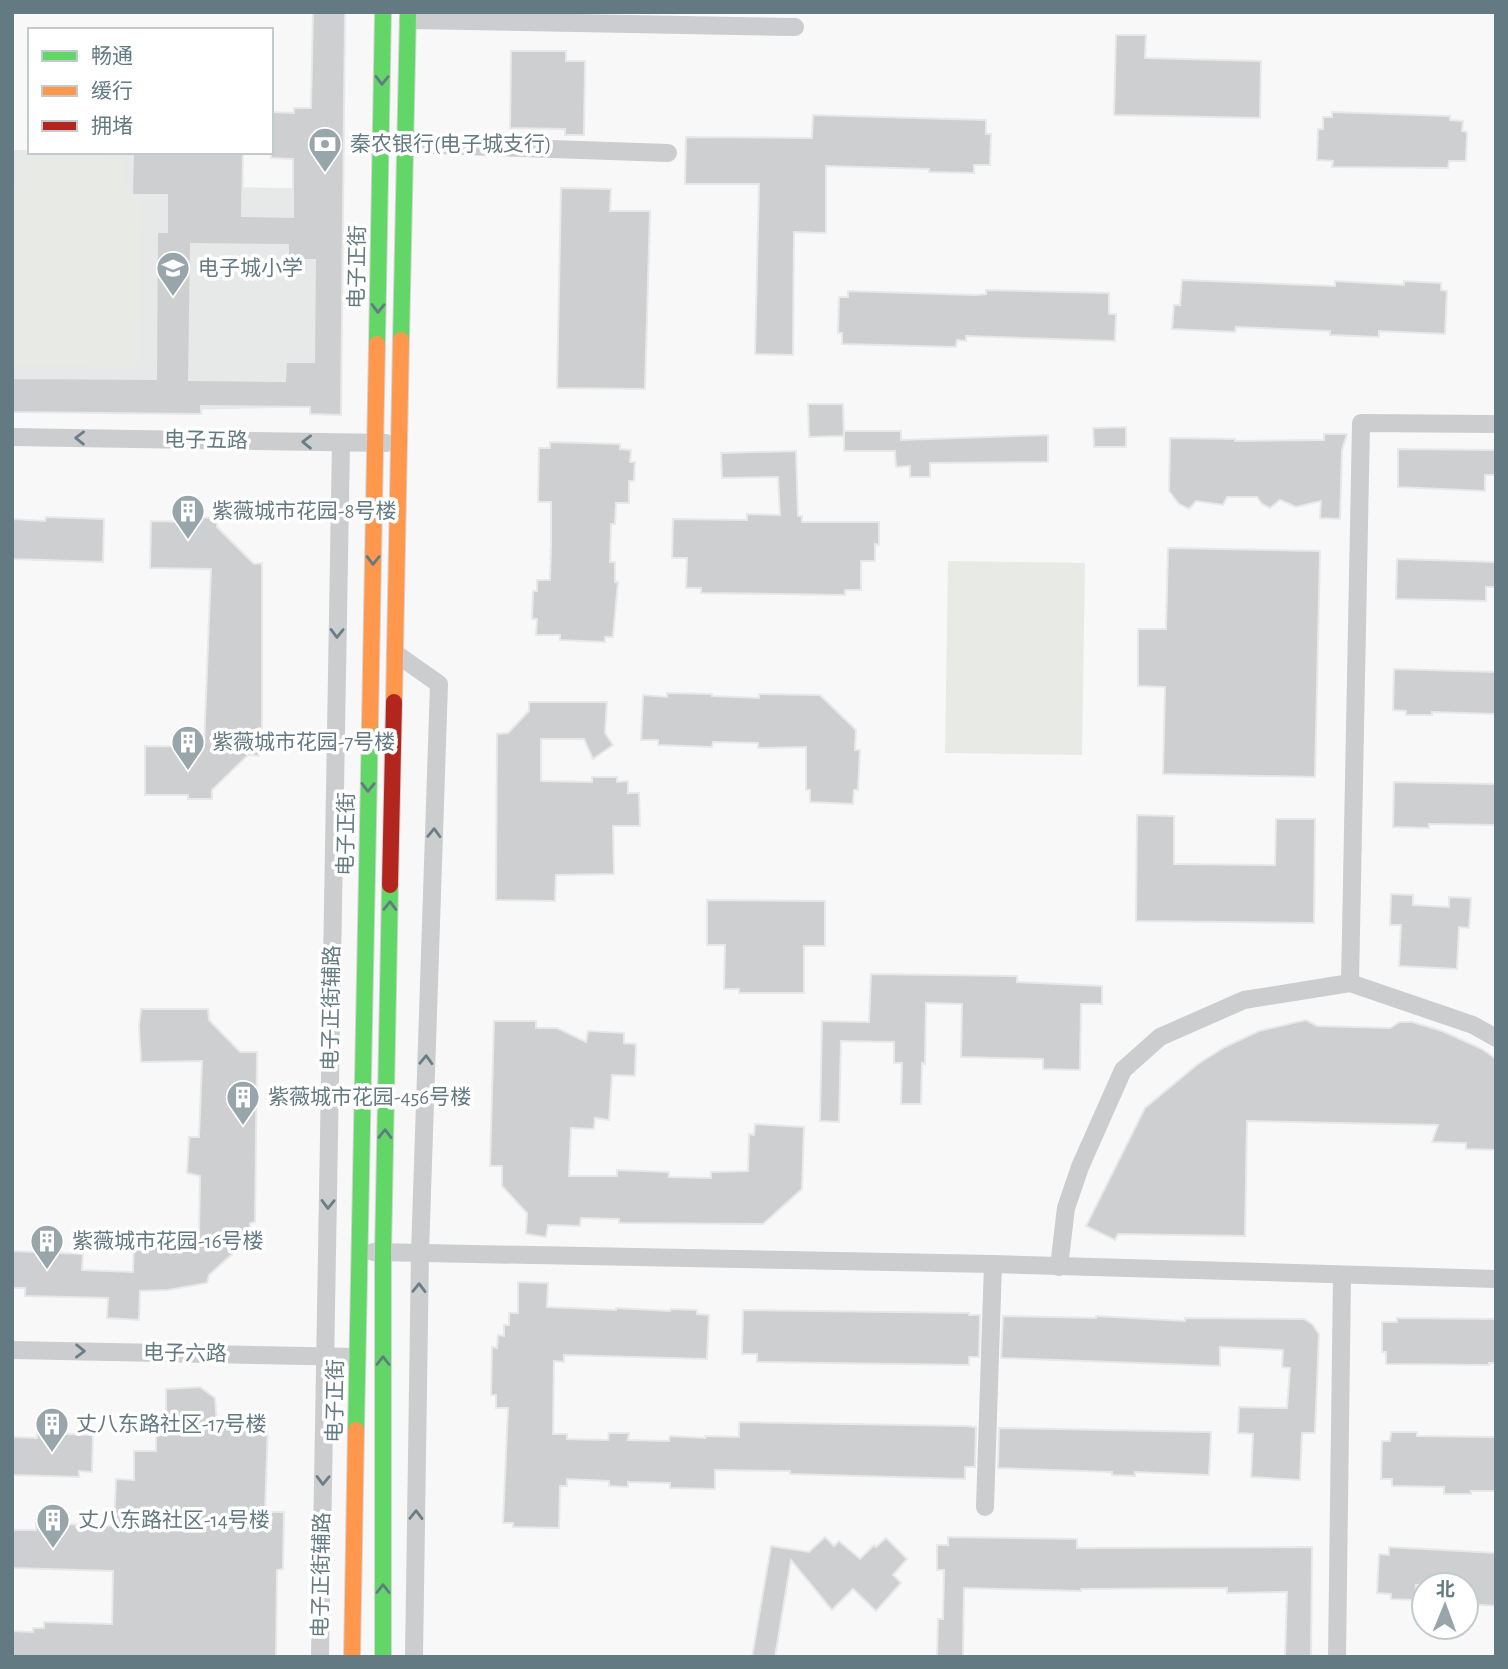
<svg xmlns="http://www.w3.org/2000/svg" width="1508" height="1669" viewBox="0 0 1508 1669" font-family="'Alegreya Sans','Noto Sans SC',sans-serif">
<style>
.built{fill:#e7e9e8}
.green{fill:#e8eae5}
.building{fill:#cdcfd0;stroke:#e8e8e8;stroke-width:2;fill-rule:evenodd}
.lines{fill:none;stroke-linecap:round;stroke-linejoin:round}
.fast-casing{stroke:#d4d5d6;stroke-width:18}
.slow-casing{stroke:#d4d5d6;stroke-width:18}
.jam-casing{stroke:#d4d5d6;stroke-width:18}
.street{stroke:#cbcdce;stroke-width:18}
.fast{stroke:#63d668;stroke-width:16}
.slow{stroke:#ff974d;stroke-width:16}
.jam{stroke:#b3261e;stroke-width:16}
.oneway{stroke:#647a82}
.oneway2{stroke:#697e86}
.labels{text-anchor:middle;stroke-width:7;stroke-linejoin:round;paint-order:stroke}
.poi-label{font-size:21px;fill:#647a82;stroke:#fff;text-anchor:start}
.street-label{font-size:21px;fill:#647a82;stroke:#fff}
</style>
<rect width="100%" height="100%" fill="#f8f8f8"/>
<polygon class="built" points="12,150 30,150 30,152 142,152 183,186 336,189 332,407 12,413"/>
<g class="green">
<polygon points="17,157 123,159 123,184 142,185 138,367 12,365 12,185 16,184"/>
<polygon points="948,561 1085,563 1082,755 945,753"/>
</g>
<g class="building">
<path d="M313 12H345L341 415 310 414V407L201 406V414L12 412V378L156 379 157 232H167V195H132L133 152H243L242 216 293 217V159L271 158V112L294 113V108H311ZM191 244 288 245V260H315L314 362H286L285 381 189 380Z"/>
<polygon points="1116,35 1146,35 1145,58 1261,61 1260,118 1114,115"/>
<polygon points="511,51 566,51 566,61 585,61 584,135 565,135 565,129 510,128"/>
<polygon points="1332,112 1450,116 1450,120 1463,121 1462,131 1467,132 1466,161 1449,161 1448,168 1332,167 1333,161 1317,160 1318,129 1323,129 1323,117 1332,117"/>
<polygon points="813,115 986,120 986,134 991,134 990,165 974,165 974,173 929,172 929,169 826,166 826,233 794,232 793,355 755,354 759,184 685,184 686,137 812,138"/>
<polygon points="561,188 611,189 610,211 650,211 645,389 557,388"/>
<polygon points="1182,280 1335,286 1335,281 1404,285 1404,281 1441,283 1441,290 1447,291 1445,334 1379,331 1379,337 1330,335 1330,331 1236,327 1235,332 1172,329 1174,305 1180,305"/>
<polygon points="986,290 1109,293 1109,314 1116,314 1115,341 966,336 966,341 957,340 956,347 842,344 842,333 838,333 839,297 848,297 848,291 975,295 986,294"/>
<polygon points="808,404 843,404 844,436 809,437"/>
<polygon points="1126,427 1126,447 1094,447 1093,428"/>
<polygon points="844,431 901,431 901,440 1048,435 1048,462 930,463 930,477 910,477 910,466 896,467 895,451 844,451"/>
<polygon points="1324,434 1347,434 1342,450 1340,519 1320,518 1321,501 1296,507 1280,500 1270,508 1262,504 1257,497 1227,497 1223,505 1196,501 1189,509 1179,504 1169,491 1170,438 1235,439 1235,441 1324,440"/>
<polygon points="550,442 620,444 620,449 631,450 630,462 635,462 634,481 629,481 629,503 616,503 615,524 611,524 610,562 615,562 615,582 618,582 613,637 605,637 605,642 560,640 560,635 536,635 537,619 532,619 533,591 537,591 537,580 550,580 551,545 551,502 538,502 539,448 550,448"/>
<polygon points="1398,449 1496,450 1496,475 1485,475 1485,491 1398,487"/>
<polygon points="796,451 798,516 802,516 802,522 879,522 879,545 875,544 875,561 861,561 861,590 845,590 845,595 701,593 701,588 686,588 687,558 672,558 673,519 747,520 747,514 780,515 778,477 722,478 721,453"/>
<polygon points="46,517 104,519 103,562 12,559 12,519 45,521"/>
<polygon points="193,517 217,518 217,527 254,564 262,563 262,728 259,728 259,756 248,755 212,790 212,799 188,799 188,795 145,795 145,746 204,747 211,569 150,568 151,521 193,522"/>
<polygon points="1168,548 1320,551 1315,777 1163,774 1165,687 1138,686 1138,629 1166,629"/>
<polygon points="1397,559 1496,562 1496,587 1486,587 1486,601 1396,599"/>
<polygon points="1394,669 1496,672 1496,714 1432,712 1432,715 1406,715 1406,711 1393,710"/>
<polygon points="667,693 712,694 712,696 759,698 759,694 820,695 856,730 855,750 860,750 858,790 854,790 853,804 810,802 810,790 806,790 806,747 758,748 758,743 713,742 712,747 658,745 658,740 641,740 643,695 667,697"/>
<polygon points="529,702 607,702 605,733 613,745 593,759 584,739 541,739 541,781 592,782 592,777 617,777 617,782 628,781 628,793 639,793 640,826 613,826 614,874 556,875 555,901 496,900 497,734 508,733 529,711"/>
<polygon points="1394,782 1496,784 1496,825 1429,824 1429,828 1393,827"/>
<polygon points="1137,815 1174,816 1174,864 1275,865 1276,819 1315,819 1314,923 1136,921"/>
<polygon points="1391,894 1413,895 1413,905 1449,907 1449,897 1471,898 1469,928 1459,927 1457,969 1399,966 1401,925 1390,925"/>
<polygon points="707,900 825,901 825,946 804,946 804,993 739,993 739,989 724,989 725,945 707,945"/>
<polygon points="871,974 1017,976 1017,982 1102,986 1102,1004 1081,1004 1080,1070 1043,1069 1043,1059 961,1057 962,1004 926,1003 925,1064 922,1063 921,1104 901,1104 902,1063 894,1063 894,1042 841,1041 839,1122 820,1121 822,1021 869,1022"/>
<polygon points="141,1009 208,1009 209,1020 240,1052 257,1052 255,1222 250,1223 249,1247 240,1247 209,1275 207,1283 168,1290 140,1291 139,1320 107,1318 108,1298 25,1296 25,1288 12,1288 12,1251 83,1254 82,1270 133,1272 134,1238 199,1239 200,1176 187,1173 189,1137 199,1137 202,1061 141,1062 139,1026"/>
<polygon points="1306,1020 1317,1026 1390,1028 1400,1022 1412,1022 1442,1031 1482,1049 1496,1059 1496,1150 1466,1149 1466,1143 1432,1142 1438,1125 1247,1121 1245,1236 1118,1234 1115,1240 1086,1226 1145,1108 1198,1064 1225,1047 1259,1031"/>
<polygon points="494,1021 536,1021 536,1028 557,1028 586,1042 588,1031 624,1033 624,1043 636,1044 635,1076 612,1075 609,1120 595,1118 594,1129 571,1128 569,1176 617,1176 617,1170 669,1172 669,1177 711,1178 711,1172 748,1171 749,1134 754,1135 755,1124 804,1127 802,1189 763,1224 619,1223 619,1219 581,1218 580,1226 548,1225 546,1237 526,1234 527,1213 502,1186 502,1166 490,1166"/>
<polygon points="518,1282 548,1283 547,1307 616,1310 616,1308 670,1311 671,1309 697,1310 697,1314 709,1315 707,1359 564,1355 564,1362 554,1361 553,1434 567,1434 567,1439 608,1440 609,1433 629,1433 628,1440 669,1441 670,1436 705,1438 705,1436 739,1437 739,1422 966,1426 976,1427 975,1467 965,1467 965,1479 790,1474 790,1471 715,1470 715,1489 670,1488 670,1483 628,1482 628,1487 609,1486 609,1481 567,1479 567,1486 560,1486 559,1528 513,1527 513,1523 503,1523 508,1408 496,1408 496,1395 491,1395 492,1347 497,1348 498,1335 504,1336 504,1325 509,1325 509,1313 518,1313"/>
<polygon points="743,1310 969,1313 969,1315 980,1315 979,1357 969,1357 969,1365 757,1362 757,1354 742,1354"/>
<polygon points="1003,1316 1096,1318 1096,1316 1185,1321 1185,1318 1304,1319 1312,1324 1319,1334 1315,1433 1302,1433 1300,1480 1251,1477 1253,1434 1238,1433 1239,1407 1287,1408 1290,1368 1282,1367 1283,1350 1220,1347 1220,1366 1001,1358"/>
<polygon points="1397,1318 1496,1319 1496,1363 1489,1363 1489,1365 1386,1364 1386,1352 1382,1352 1382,1322 1397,1322"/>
<polygon points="200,1387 215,1398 217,1423 268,1424 265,1512 284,1512 283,1569 277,1570 276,1657 12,1657 12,1631 33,1632 33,1628 44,1628 44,1622 112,1624 113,1571 12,1568 12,1530 36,1530 36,1523 114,1526 116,1479 134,1480 134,1451 156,1451 156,1429 166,1429 166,1389"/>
<polygon points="999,1428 1211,1432 1209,1475 1135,1472 1135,1476 1112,1475 1112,1472 998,1468"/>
<polygon points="1391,1432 1417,1432 1417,1436 1496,1437 1496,1491 1471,1491 1471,1494 1444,1494 1444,1487 1392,1486 1392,1479 1381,1479 1382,1441 1390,1441"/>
<polygon points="37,1433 93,1435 92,1472 79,1471 79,1477 12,1475 12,1437 37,1438"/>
<polygon points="825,1537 834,1546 839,1541 860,1559 874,1545 876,1547 886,1538 907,1559 893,1575 901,1583 876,1611 853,1589 832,1610 791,1560 775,1657 752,1657 771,1546 809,1552"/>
<polygon points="948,1537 1077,1539 1077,1548 1312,1547 1311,1657 1285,1657 1287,1592 1227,1593 1227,1588 1081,1589 1081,1591 964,1588 963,1657 937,1657 938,1619 943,1619 944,1570 937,1570 937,1545 948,1545"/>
<polygon points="1389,1547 1496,1553 1496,1606 1466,1604 1466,1585 1416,1585 1415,1600 1391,1599 1391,1594 1377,1593 1379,1554 1389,1555"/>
</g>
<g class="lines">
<defs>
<g id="fast">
<polyline points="401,340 408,12"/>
<polyline points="377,344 383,12"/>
<polyline points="356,1430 370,723"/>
<polyline points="383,1657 383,1253 390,885"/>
</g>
<g id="slow">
<polyline points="394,702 401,340"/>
<polyline points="370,723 377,344"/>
<polyline points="352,1657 356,1430"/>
</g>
<polyline id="jam" points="390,885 394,702"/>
</defs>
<use href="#fast" class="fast-casing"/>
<use href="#slow" class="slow-casing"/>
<use href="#jam" class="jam-casing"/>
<g class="street">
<polyline points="408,20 795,27"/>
<polyline points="405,144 668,153"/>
<polyline points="12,437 386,443"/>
<polyline points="395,653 439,684 420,1253 414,1657"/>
<polyline points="1350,983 1361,423 1496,424"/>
<polyline points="373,1252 993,1264 1496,1279"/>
<polyline points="1059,1267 1066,1208 1080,1167 1123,1070 1160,1037 1244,1000 1350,983 1473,1025 1496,1038"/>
<polyline points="12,1350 357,1357"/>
<polyline points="985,1507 993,1264"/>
<polyline points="320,1657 341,443"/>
<polyline points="1337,1657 1342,1275"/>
</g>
<use href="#fast" class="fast"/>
<use href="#slow" class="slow"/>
<use href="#jam" class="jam"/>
</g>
<defs><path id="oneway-chevron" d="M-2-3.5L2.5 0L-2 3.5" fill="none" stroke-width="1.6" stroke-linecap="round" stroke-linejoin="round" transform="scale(1.75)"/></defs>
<g class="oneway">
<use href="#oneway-chevron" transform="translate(382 80) rotate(91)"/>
<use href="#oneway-chevron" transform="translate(378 308) rotate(91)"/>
<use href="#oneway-chevron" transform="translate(373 560) rotate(91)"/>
<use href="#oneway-chevron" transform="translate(368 787) rotate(91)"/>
<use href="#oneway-chevron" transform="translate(390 906) rotate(-89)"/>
<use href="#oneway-chevron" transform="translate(385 1134) rotate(-89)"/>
<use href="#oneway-chevron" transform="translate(383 1361) rotate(-90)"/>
<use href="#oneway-chevron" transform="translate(383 1589) rotate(-90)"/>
</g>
<g class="oneway2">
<use href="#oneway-chevron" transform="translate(80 438) rotate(-179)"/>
<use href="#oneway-chevron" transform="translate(307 442) rotate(-179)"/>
<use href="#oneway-chevron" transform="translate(337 633) rotate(91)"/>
<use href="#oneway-chevron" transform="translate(434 833) rotate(-88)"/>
<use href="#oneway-chevron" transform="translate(426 1060) rotate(-88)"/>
<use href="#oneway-chevron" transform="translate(328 1204) rotate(91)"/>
<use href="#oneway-chevron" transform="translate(419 1288) rotate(-89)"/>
<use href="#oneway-chevron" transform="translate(80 1351) rotate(1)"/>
<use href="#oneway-chevron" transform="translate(323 1480) rotate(91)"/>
<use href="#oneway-chevron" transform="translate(416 1515) rotate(-89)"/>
</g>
<defs>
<symbol id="bank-pin" viewBox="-11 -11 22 30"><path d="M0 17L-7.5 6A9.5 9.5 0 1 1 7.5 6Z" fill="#98a6ab" stroke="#fff"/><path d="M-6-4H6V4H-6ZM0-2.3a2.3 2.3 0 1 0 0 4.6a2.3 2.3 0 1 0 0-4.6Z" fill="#fff"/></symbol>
<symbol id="school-pin" viewBox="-11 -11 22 30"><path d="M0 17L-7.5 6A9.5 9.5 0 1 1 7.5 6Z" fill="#98a6ab" stroke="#fff"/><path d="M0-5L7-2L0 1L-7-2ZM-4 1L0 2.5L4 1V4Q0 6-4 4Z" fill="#fff"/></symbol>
<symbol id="building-pin" viewBox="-11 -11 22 30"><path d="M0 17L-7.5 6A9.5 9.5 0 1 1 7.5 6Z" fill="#98a6ab" stroke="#fff"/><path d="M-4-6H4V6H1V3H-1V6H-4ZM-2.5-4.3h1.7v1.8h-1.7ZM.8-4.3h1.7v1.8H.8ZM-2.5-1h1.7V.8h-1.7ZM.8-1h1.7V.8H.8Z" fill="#fff"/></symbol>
</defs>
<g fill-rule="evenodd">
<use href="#bank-pin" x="306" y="125" width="38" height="52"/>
<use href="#school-pin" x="154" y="249" width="38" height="52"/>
<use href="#building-pin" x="169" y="492" width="38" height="52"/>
<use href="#building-pin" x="169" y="723" width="38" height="52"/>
<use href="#building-pin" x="224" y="1078" width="38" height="52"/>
<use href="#building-pin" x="28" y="1222" width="38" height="52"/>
<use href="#building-pin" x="33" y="1405" width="38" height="52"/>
<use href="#building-pin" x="34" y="1501" width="38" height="52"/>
</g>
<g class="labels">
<g class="poi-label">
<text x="350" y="151">秦农银行(电子城支行)</text>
<text x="198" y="275">电子城小学</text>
<text x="212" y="518">紫薇城市花园-8号楼</text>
<text x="212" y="749">紫薇城市花园-7号楼</text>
<text x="268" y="1104">紫薇城市花园-456号楼</text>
<text x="72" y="1248">紫薇城市花园-16号楼</text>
<text x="76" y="1431">丈八东路社区-17号楼</text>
<text x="78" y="1527">丈八东路社区-14号楼</text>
</g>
<g class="street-label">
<text transform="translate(357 267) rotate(-89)" y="7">电子正街</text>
<text transform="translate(206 440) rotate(1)" y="7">电子五路</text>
<text transform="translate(346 834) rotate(-89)" y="7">电子正街</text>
<text transform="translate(331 1008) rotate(-89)" y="7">电子正街辅路</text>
<text transform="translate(185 1353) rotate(1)" y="7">电子六路</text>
<text transform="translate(335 1401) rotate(-89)" y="7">电子正街</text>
<text transform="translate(321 1575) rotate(-89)" y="7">电子正街辅路</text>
</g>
</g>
<rect width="1508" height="1669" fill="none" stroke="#647a82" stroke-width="28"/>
<rect x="28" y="28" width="245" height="126" fill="#ffffff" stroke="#c1cacd" stroke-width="2"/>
<rect x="42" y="51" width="35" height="10" fill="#63d668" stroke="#c1cacd" stroke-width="2"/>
<text x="91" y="63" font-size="21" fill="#647a82">畅通</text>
<rect x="42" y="86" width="35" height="10" fill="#ff974d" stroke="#c1cacd" stroke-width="2"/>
<text x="91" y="98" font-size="21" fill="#647a82">缓行</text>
<rect x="42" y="121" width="35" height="10" fill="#b3261e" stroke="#c1cacd" stroke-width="2"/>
<text x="91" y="133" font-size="21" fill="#647a82">拥堵</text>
<g transform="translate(1445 1606) rotate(1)"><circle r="33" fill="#ffffff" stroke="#c1cacd" stroke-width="2"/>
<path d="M0-5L12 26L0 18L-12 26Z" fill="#98a6ab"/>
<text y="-10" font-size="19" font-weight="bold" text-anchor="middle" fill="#647a82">北</text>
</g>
</svg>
